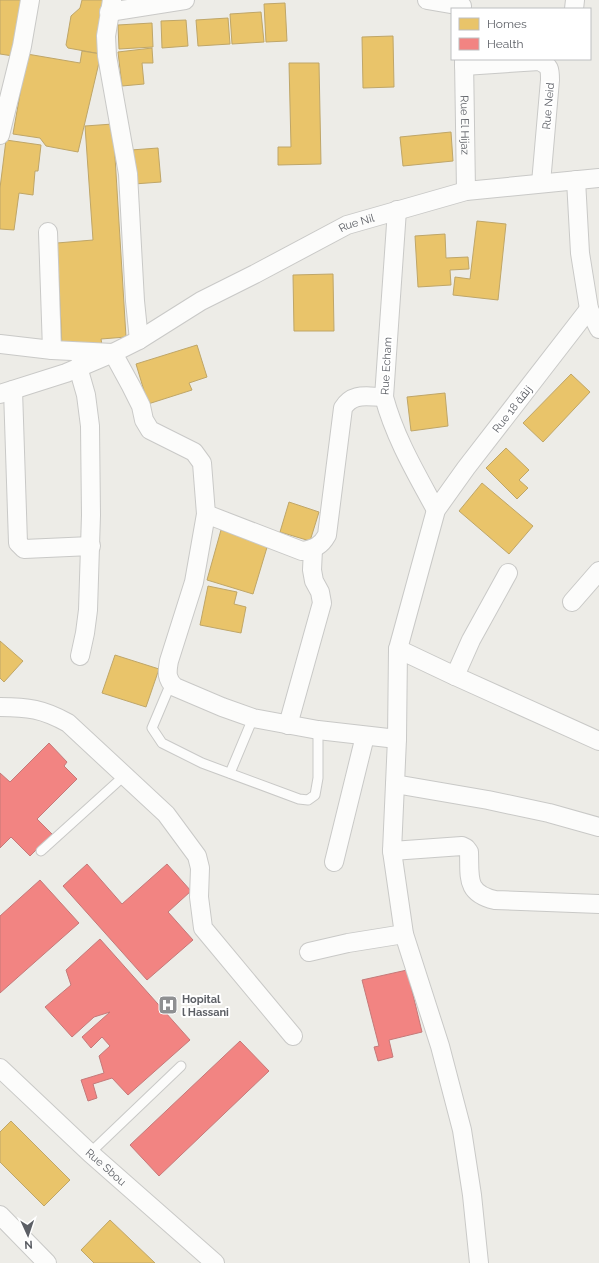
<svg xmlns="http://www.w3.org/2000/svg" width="599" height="1263" viewBox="0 0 599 1263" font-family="Raleway,Cairo,sans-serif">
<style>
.homes{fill:#e9c46a;stroke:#bfa668}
.health{fill:#f28482;stroke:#c57979}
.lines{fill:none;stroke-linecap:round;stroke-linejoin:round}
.service-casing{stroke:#c9c9c7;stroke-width:11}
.minor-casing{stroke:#c9c9c7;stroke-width:20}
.service{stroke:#fcfcfb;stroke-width:9}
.minor{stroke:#fcfcfb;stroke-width:18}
.labels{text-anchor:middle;stroke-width:4;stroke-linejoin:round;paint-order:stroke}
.street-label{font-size:11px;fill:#5c5f65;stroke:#fff}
.poi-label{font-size:11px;font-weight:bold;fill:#5c5f65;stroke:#fff;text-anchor:start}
</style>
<rect width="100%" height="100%" fill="#edece7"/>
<g class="homes">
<polygon points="0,0 22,0 13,56 0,54"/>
<polygon points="82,0 110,0 101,54 68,48 66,45 71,16 80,8"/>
<polygon points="285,3 287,41 266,42 264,4"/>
<polygon points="261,12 264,42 232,44 230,14"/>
<polygon points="228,18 230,44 198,46 196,20"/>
<polygon points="186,20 188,46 162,48 161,21"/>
<polygon points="152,23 153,47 119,49 118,25"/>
<polygon points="393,36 394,87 363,88 362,37"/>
<polygon points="152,48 153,63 142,63 144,84 122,86 118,52"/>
<polygon points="82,51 101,54 78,152 46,146 40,138 13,134 27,54 80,63"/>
<polygon points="289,63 319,63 321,164 278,165 278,147 291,147"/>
<polygon points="113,124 126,337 101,339 102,345 62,347 57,243 93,240 85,126"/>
<polygon points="451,132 453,161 403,166 400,137"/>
<polygon points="6,140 41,145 38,171 35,171 33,195 19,193 14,230 0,229 0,188"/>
<polygon points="158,148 161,182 134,184 131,150"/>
<polygon points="477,221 506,224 498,300 453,295 455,277 470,279"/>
<polygon points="445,234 446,258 468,257 469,269 450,270 451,285 418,287 415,236"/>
<polygon points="333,274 334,331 294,331 293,275"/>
<polygon points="197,345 207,377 189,383 192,390 148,404 136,364"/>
<polygon points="571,374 590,392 543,442 523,423"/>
<polygon points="445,393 448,426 411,431 407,397"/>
<polygon points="506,448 529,470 519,480 528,488 517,499 486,468"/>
<polygon points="482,483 533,526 509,554 459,511"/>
<polygon points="289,502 319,512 310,541 280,532"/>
<polygon points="221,530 268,544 253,594 207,580"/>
<polygon points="208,586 237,592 234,604 246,607 241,633 200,625"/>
<polygon points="0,641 23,661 4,682 0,678"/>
<polygon points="115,655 159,669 146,707 102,693"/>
<polygon points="11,1121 70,1180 44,1206 0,1162 0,1132"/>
<polygon points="110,1220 155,1263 94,1263 81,1250"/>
</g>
<g class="health">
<polygon points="49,743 67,762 64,766 77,779 37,819 52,834 30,856 11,837 0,848 0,773 10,782"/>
<polygon points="87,864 122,904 167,864 191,891 168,912 193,940 147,980 63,886"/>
<polygon points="40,880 79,923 0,993 0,916"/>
<polygon points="100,939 190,1040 128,1095 112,1078 93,1084 97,1098 88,1101 81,1080 104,1073 99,1056 110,1046 102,1037 91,1048 82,1037 110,1012 94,1017 72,1037 45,1007 71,985 66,970"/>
<polygon points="407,970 422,1032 389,1040 393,1057 378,1061 374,1047 379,1046 362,980"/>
<polygon points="240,1041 269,1071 159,1176 130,1145"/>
</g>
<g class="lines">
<defs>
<g id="service">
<polyline points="171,683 152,728 162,743 202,763 299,799 308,800 315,795 318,778 318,730"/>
<polyline points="230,773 253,718"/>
<polyline points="41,851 124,776"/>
<polyline points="90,1153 181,1066"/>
</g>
<g id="minor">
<polyline points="112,0 106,36 107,56 128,174 135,301 139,340"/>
<polyline points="427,0 462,6"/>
<polyline points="574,9 575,0"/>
<polyline points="109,12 185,0"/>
<path id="s1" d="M464 59 466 191"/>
<path d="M464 66 539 61C550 66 550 69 550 80L541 183"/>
<polyline points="0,135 22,46 30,0"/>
<polyline points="576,180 580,253 589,309 599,329"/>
<path d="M397 210 384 397C395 438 416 473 436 510"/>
<polyline points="48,232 52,350"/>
<path d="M0 344 52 350 113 353 131 386 141 406 144 420 150 430 194 452 202 463 206 514 194 582 169 661C167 672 166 679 175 687L222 707 253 718 318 730 397 739"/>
<polyline points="78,367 86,395 90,426 91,515 88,610 85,633 80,656"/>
<polyline points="13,390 18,543 24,549 91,546"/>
<path id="s2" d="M0 394 66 373 113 353 139 340 201 301 255 274 347 225 466 191 599 178"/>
<path d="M206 514 302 551C314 549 321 546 327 535L343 408C353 392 367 397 384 397"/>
<polyline points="572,602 599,571"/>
<polyline points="398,649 455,676 471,640 508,573"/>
<polyline points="455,676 599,741"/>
<path d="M0 707C28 707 43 709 68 723L166 814 197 856 200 868 199 897 203 928 293 1036"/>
<polyline points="288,725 322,603 320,592 314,581 312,570 313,549"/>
<polyline points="395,784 488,800 549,813 599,827"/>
<path d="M392 851 462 846 466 848 469 852C470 877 465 893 495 900L599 904"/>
<polyline points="334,862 365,736"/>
<polyline points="309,952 348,943 404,934"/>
<path id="s3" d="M0 1068 90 1153 215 1263"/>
<polyline points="0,1215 47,1263"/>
<polyline points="479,1263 472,1195 462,1130 440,1046 404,934 392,851 397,739 398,649 436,510 466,468 589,309"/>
</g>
</defs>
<use href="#service" class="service-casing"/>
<use href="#minor" class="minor-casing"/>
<use href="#service" class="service"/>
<use href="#minor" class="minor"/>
</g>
<defs>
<symbol id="hospital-square" viewBox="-11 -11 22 22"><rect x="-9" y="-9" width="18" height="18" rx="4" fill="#8f9092" stroke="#fff"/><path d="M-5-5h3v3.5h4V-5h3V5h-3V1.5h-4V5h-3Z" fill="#fff"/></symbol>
</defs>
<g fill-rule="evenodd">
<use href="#hospital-square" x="157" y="994" width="22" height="22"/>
</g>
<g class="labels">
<g class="street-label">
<text transform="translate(548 106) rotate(-85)" y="4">Rue Neid</text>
<text dy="4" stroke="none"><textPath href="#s1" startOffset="66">Rue El Hijaz</textPath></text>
<text dy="4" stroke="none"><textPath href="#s2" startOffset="397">Rue Nil</textPath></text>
<text transform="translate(386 366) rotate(-87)" y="4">Rue Echam</text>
<text transform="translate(512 409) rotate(-52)" y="4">Rue 18 زنقة</text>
<text dy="4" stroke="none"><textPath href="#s3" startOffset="145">Rue Sbou</textPath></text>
</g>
<g class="poi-label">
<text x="182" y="1003">Hopital<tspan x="182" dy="13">l Hassani</tspan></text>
</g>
</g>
<rect x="451" y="8" width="140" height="52" fill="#ffffff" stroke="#bebfc1"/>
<rect x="459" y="18" width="20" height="12" fill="#e9c46a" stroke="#bebfc1"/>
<text x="487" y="28" font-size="12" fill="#5c5f65">Homes</text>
<rect x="459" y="38" width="20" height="12" fill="#f28482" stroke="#bebfc1"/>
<text x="487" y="48" font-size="12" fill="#5c5f65">Health</text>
<g transform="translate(28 1235) rotate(177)" stroke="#ffffff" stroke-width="3" paint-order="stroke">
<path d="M0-3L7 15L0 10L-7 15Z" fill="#5c5f65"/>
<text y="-6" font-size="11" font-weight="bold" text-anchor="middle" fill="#5c5f65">N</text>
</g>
</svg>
